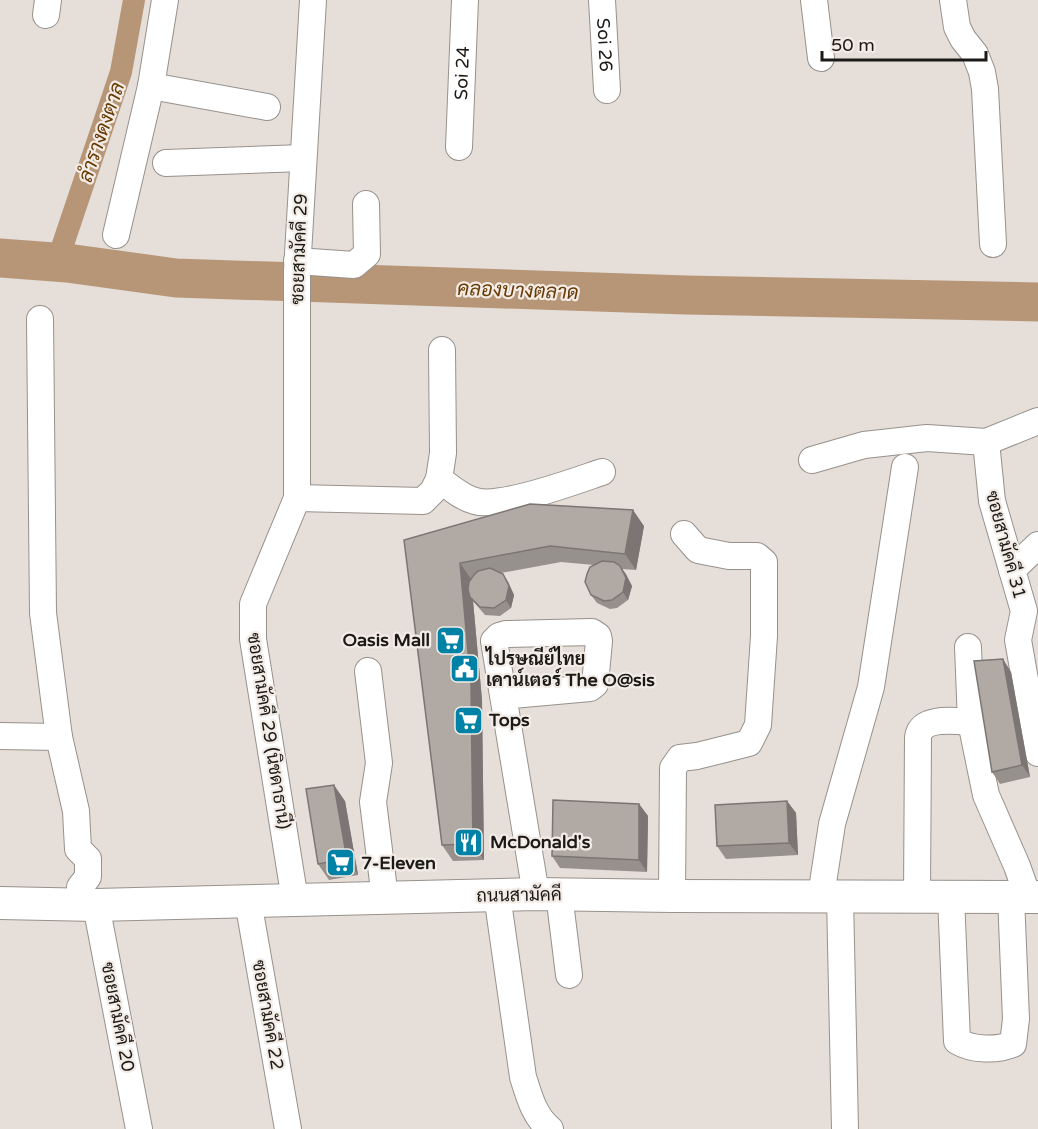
<svg xmlns="http://www.w3.org/2000/svg" width="1038" height="1129" viewBox="0 0 1038 1129" font-family="'Varela Round',Sarabun,sans-serif">
<style>
.lines{fill:none;stroke-linecap:round;stroke-linejoin:round}
.canal{stroke:#b79678;stroke-width:22}
.river{stroke:#b79678;stroke-width:39}
.minor-casing{stroke:#97918c;stroke-width:28}
.major-casing{stroke:#97918c;stroke-width:34}
.minor{stroke:#fff;stroke-width:26}
.major{stroke:#fff;stroke-width:32}
.wall{fill:#97918d}
.shaded-wall{fill:#7b7673}
.building{fill:#b0a9a4;stroke:#7b7673;stroke-width:1.5}
.labels{text-anchor:middle;stroke-width:4.5;stroke-linejoin:round;paint-order:stroke}
.street-label{font-size:18px;fill:#1c1a17;stroke:#f3ece6}
.poi-label{font-size:18px;font-weight:bold;fill:#1c1a17;stroke:#f3ece6;text-anchor:start}
.water-label{font-size:20px;font-style:italic;fill:#663a04;stroke:#f3ece6}
</style>
<rect width="100%" height="100%" fill="#e6dfd9"/>
<g class="lines">
<polyline class="canal" points="57,262 121,72 134,0"/>
<polyline class="river" points="0,258 67,263 176,278 686,295 1038,302"/>
<defs>
<g id="minor">
<path id="s1" d="M602 0 607 90"/>
<polyline points="814,0 821,58"/>
<polyline points="953,0 957,27 963,39 975,54 982,72 985,89 993,244"/>
<polyline points="46,15 48,0"/>
<polyline points="151,86 267,107"/>
<path id="s2" d="M459 147 465 0"/>
<polyline points="166,163 303,158"/>
<polyline points="116,235 151,86 165,0"/>
<polyline points="297,261 354,265 367,254 366,204"/>
<polyline points="40,319 43,613 59,737 76,811 78,849 88,859 88,877 80,887"/>
<polyline points="986,442 992,501 1024,611 1018,640 1038,753"/>
<polyline points="812,460 864,445 927,438 986,442 1038,421"/>
<path d="M439 479C450 487 462 498 475 501 501 509 575 481 602 472"/>
<polyline points="297,498 423,501 433,491 439,479 443,453 442,350"/>
<polyline points="1012,570 1038,545"/>
<polyline points="968,647 971,722"/>
<polyline points="368,671 379,763 373,802 385,898"/>
<polyline points="503,696 590,688 595,684 599,641 598,636 592,632 506,634 499,636 494,641 536,894"/>
<polyline points="0,736 59,737"/>
<polyline points="559,894 569,975"/>
<path d="M497 895 523 1077C529 1096 534 1116 550 1129"/>
<polyline points="672,896 673,768 680,758 697,756 749,743 758,725 764,636 764,562 757,556 729,556 698,550 684,534"/>
<polyline points="821,896 832,824 871,687 905,467"/>
<polyline points="840,897 845,1129"/>
<path d="M917 897 918 737C921 716 955 721 971 722L986 795 1017 866 1028 897"/>
<path d="M951 897 957 1041C972 1050 996 1051 1013 1044L1016 1019 1011 897"/>
<polyline points="295,900 253,639 253,604 297,498 297,271 313,0"/>
<polyline points="248,901 288,1129"/>
<polyline points="96,905 139,1129"/>
</g>
<polyline id="major" points="0,903 96,905 536,894 672,896 1038,897"/>
</defs>
<use href="#minor" class="minor-casing"/>
<use href="#major" class="major-casing"/>
<use href="#minor" class="minor"/>
<use href="#major" class="major"/>
</g>
<g class="wall">
<polygon points="644,526 636,570 622,569 632,586 628,600 617,608 610,609 597,603 591,595 594,565 561,562 501,573 503,574 508,582 514,595 511,608 500,616 485,615 473,601 482,700 484,860 453,861 442,845 404,540"/>
<polygon points="1011,672 1030,777 1000,784 992,772"/>
<polygon points="345,801 358,875 329,880 318,864"/>
<polygon points="787,801 796,813 798,855 726,859 717,846"/>
<polygon points="639,804 648,816 647,872 560,868 552,856"/>
</g>
<g class="shaded-wall">
<polygon points="633,510 644,526 636,570 625,554"/>
<polygon points="460,563 471,579 470,597 473,601 482,700 484,860 473,844"/>
<polygon points="620,566 626,574 632,586 628,600 623,592"/>
<polygon points="503,574 508,582 514,595 511,608 506,600"/>
<polygon points="1003,659 1011,672 1030,777 1022,765"/>
<polygon points="334,785 345,801 358,875 347,859"/>
<polygon points="787,801 796,813 798,855 789,843"/>
<polygon points="639,804 648,816 647,872 639,860"/>
</g>
<g class="building">
<polygon points="530,504 633,510 625,554 550,546 460,563 471,685 473,844 442,845 404,540"/>
<polygon points="602,561 614,562 620,566 626,578 623,592 612,600 604,601 591,595 585,582 587,574 590,567"/>
<polygon points="490,568 503,574 509,586 506,600 494,608 480,607 470,597 468,590 469,582 473,576 478,571"/>
<polygon points="1003,659 1022,765 992,772 974,661"/>
<polygon points="334,785 347,859 318,864 306,789"/>
<polygon points="553,800 639,804 639,860 552,856"/>
<polygon points="787,801 789,843 717,846 715,805"/>
</g>
<defs>
<symbol id="supermarket-square" viewBox="-11 -11 22 22"><rect x="-9" y="-9" width="18" height="18" rx="4" fill="#0081a6" stroke="#f3ece6"/><path d="M-6-5.5h2.5l.6 2H6L4.5 2H-2.5L-4.4-4H-6ZM-1.5 3.2a1.3 1.3 0 1 0 .1 0ZM3 3.2a1.3 1.3 0 1 0 .1 0Z" fill="#fff"/></symbol>
<symbol id="civic-square" viewBox="-11 -11 22 22"><rect x="-9" y="-9" width="18" height="18" rx="4" fill="#0081a6" stroke="#f3ece6"/><path d="M-.6-6.5H3V-4.5H.6V-3L4-1V1h2V6H-6V1h2V-1L-.6-3ZM-1.2 2.5V6h2.4V2.5Z" fill="#fff"/></symbol>
<symbol id="restaurant-square" viewBox="-11 -11 22 22"><rect x="-9" y="-9" width="18" height="18" rx="4" fill="#0081a6" stroke="#f3ece6"/><path d="M-5-6h1v4h1v-4h1v4h1v-4h1v5L-1.5 .5V6h-2V.5L-5-1ZM5-6V6H3V1.5H1.5Q1.5-4 5-6Z" fill="#fff"/></symbol>
</defs>
<g fill-rule="evenodd">
<use href="#supermarket-square" x="434" y="624" width="33" height="33"/>
<use href="#civic-square" x="448" y="652" width="33" height="33"/>
<use href="#supermarket-square" x="452" y="704" width="33" height="33"/>
<use href="#restaurant-square" x="452" y="826" width="33" height="33"/>
<use href="#supermarket-square" x="324" y="846" width="33" height="33"/>
</g>
<g class="labels">
<g class="street-label">
<text dy="6" stroke="none"><textPath href="#s1" startOffset="45">Soi 26</textPath></text>
<text dy="6" stroke="none"><textPath href="#s2" startOffset="74">Soi 24</textPath></text>
<text transform="translate(299 249) rotate(-88)" y="6">ซอยสามัคคี 29</text>
<text transform="translate(1006 545) rotate(75)" y="6">ซอยสามัคคี 31</text>
<text transform="translate(269 731) rotate(81)" y="6">ซอยสามัคคี 29 (นิชดาธานี)</text>
<text transform="translate(519 895) rotate(-1)" y="6">ถนนสามัคคี</text>
<text transform="translate(268 1015) rotate(80)" y="6">ซอยสามัคคี 22</text>
<text transform="translate(118 1017) rotate(79)" y="6">ซอยสามัคคี 20</text>
</g>
<g class="poi-label">
<text x="430" y="646" text-anchor="end">Oasis Mall</text>
<text x="486" y="665">ไปรษณีย์ไทย<tspan x="486" dy="21">เคาน์เตอร์ The O@sis</tspan></text>
<text x="489" y="726">Tops</text>
<text x="490" y="848">McDonald's</text>
<text x="361" y="869">7-Eleven</text>
</g>
<g class="water-label">
<text transform="translate(101 132) rotate(-71)" y="7">ลำรางดงตาล</text>
<text transform="translate(518 290) rotate(2)" y="7">คลองบางตลาด</text>
</g>
</g>
<path d="M822 51v9h164v-9" fill="none" stroke="#1c1a17" stroke-width="3"/>
<text x="831" y="51" font-size="18" fill="#1c1a17" stroke="#f3ece6" stroke-width="4.5" paint-order="stroke">50 m</text>
</svg>
